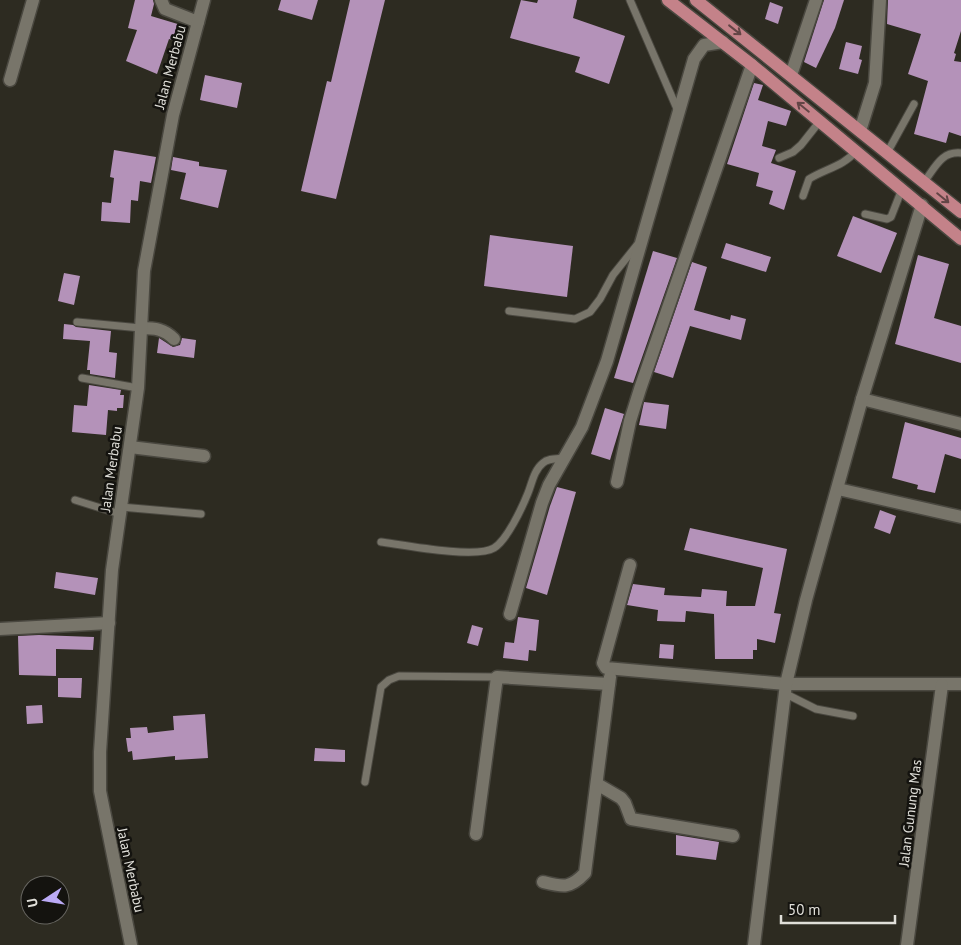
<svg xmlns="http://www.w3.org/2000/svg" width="961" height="945" viewBox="0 0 961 945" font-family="'PT Sans',sans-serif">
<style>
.building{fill:#b492b9}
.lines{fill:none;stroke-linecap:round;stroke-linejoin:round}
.lane-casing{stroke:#4a4840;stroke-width:9}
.street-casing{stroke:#4a4840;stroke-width:15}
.primary-casing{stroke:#4a4840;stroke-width:15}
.lane{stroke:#78756a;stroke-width:7}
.street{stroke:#78756a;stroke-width:12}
.primary{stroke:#c48289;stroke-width:12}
.oneway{stroke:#634546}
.labels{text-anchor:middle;stroke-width:5;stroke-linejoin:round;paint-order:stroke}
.street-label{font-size:14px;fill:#e0dfd9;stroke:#14130f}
</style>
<rect width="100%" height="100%" fill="#2d2b21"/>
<g class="building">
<polygon points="135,0 153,0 154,4 151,16 181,25 176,41 169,39 157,74 126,61 137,30 128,28"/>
<polygon points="281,0 318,0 312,20 278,10"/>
<polygon points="350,0 385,0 336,199 301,191 327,81 331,82"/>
<polygon points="521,0 537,3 538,0 577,0 573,18 625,36 609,84 575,72 580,57 510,38"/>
<polygon points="824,0 844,0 835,28 816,68 804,62"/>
<polygon points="888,0 961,0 961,31 954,53 956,54 954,61 961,62 961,136 949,132 946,143 914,134 928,81 908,74 921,34 887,24"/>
<polygon points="770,2 783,7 778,24 765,19"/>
<polygon points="846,42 862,46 859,59 862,60 858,74 839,69"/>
<polygon points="205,75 242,83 237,108 200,100"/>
<polygon points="754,83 763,85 758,100 791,111 786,126 768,121 762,146 776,150 771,163 796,171 784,210 769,204 773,191 756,186 759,173 727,164"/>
<polygon points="114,150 156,157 151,183 140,181 138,201 131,200 130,223 101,221 102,202 111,203 114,178 110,177"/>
<polygon points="173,157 199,162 199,166 227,170 218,208 180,199 186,173 171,170"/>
<polygon points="853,216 897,233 881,273 837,256"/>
<polygon points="490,235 573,246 567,297 484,286"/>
<polygon points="726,243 771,257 766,272 721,258"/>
<polygon points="653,251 677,258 633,383 614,378"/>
<polygon points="918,255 949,264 934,318 961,326 961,363 895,344"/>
<polygon points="692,262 707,267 694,310 730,320 731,315 746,319 741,340 690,326 673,378 654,372"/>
<polygon points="64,273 80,276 74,305 58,301"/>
<polygon points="64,324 73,325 76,327 111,331 109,352 117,353 115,378 90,374 90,370 87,370 90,341 63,339"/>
<polygon points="159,338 173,347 180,345 182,338 196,340 194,358 157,353"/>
<polygon points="89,385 121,390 120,395 124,395 123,408 117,408 117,411 108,410 106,435 72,432 74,405 87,406"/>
<polygon points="644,402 669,405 666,429 639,425"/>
<polygon points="605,408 624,414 610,460 591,454"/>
<polygon points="905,422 961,438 961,459 945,454 935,493 917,489 918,485 892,478"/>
<polygon points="557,487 576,492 547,595 526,588 550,506"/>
<polygon points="880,510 896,516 890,534 874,528"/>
<polygon points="690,528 787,549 774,613 781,614 775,643 757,639 757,650 753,650 753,659 715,659 714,614 686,611 685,622 657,621 658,610 627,605 633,584 665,588 664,595 701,597 702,589 727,591 726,606 755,606 763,568 684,550"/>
<polygon points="56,572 98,578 95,595 54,588"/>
<polygon points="518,617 539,620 536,651 529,650 528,661 503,658 505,642 514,643"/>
<polygon points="472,625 483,628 478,646 467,643"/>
<polygon points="39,635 94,637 93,650 56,649 56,676 19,675 18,636"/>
<polygon points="660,644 674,645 673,659 659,658"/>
<polygon points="58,678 82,678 81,698 58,697"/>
<polygon points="42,705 43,723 27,724 26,706"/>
<polygon points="205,714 208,758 175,760 175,756 133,760 132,751 128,752 126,738 131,738 130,728 147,727 148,733 174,730 173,716"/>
<polygon points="315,748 345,750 345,762 314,761"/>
<polygon points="676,835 719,842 716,860 676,855"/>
</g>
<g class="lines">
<defs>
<g id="lane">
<polyline points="630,0 678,111"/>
<polyline points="887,153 914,104"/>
<polyline points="779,158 793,152 801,145 820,121"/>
<path d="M924 182C935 168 941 151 961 153"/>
<path d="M803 196 809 179C825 169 844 166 856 151"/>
<polyline points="865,214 887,219 891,217 902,189"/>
<polyline points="509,311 575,319 590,312 600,299 613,275 637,245"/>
<polyline points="77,322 141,328"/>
<polyline points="82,378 138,388"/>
<polyline points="75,500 120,514"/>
<polyline points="121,507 201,514"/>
<path d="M381 542C403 545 476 559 494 548 507 540 522 508 528 493 532 483 534 470 543 463 548 458 558 459 565 458"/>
<polyline points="784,693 816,709 853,716"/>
<polyline points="365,782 381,687 389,680 399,676 497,677"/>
</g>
<g id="street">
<polyline points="161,0 165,9 198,22"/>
<polyline points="791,75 816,0"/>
<polyline points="10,80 33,0"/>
<polyline points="860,131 875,83 880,0"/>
<path d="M141 328C155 328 164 329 174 339"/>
<polyline points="862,399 961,424"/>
<polyline points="130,447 204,456"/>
<polyline points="617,482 630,421 640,389 752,65"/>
<polyline points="838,489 961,517"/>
<polyline points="630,565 603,663 606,668 786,684 961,684"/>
<polyline points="510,614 542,503 549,485 582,427 607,361 694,59 704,45 723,42"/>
<polyline points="0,629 109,623"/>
<polyline points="597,784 621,798 625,803 631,819 733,836"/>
<polyline points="476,834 497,677 609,684"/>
<path d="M543 882C563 887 570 889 585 873L610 677"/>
<polyline points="131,945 100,791 100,752 112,570 138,388 144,271 173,115 204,0"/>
<polyline points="754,945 786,684 806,600 862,399 922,205"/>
<polyline points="907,945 942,685"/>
</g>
<g id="primary">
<polyline points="668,0 752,65 961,239"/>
<polyline points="696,0 961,212"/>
</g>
</defs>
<use href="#lane" class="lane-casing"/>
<use href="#street" class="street-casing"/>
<use href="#primary" class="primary-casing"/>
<use href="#lane" class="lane"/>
<use href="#street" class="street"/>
<use href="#primary" class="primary"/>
</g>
<defs><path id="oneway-shaft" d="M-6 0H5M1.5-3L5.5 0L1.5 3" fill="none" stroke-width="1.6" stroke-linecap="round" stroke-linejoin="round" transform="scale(1.25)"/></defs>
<g class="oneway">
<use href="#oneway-shaft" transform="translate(735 30) rotate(38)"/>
<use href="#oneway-shaft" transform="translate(803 107) rotate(-141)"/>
<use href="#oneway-shaft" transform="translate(943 198) rotate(39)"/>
</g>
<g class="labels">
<g class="street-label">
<text transform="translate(170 67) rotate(-75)" y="5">Jalan Merbabu</text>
<text transform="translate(111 469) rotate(-82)" y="5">Jalan Merbabu</text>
<text transform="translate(910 813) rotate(-83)" y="5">Jalan Gunung Mas</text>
<text transform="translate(131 870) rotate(78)" y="5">Jalan Merbabu</text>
</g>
</g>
<g transform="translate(45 900) rotate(258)"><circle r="24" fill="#14130f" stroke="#666560"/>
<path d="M0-4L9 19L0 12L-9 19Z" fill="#bbaaf6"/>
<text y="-8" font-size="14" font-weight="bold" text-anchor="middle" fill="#e0dfd9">U</text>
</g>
<path d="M781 915v8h114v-8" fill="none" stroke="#e0dfd9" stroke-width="2.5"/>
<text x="788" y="915" font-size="15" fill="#e0dfd9" stroke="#14130f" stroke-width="4" paint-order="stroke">50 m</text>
</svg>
